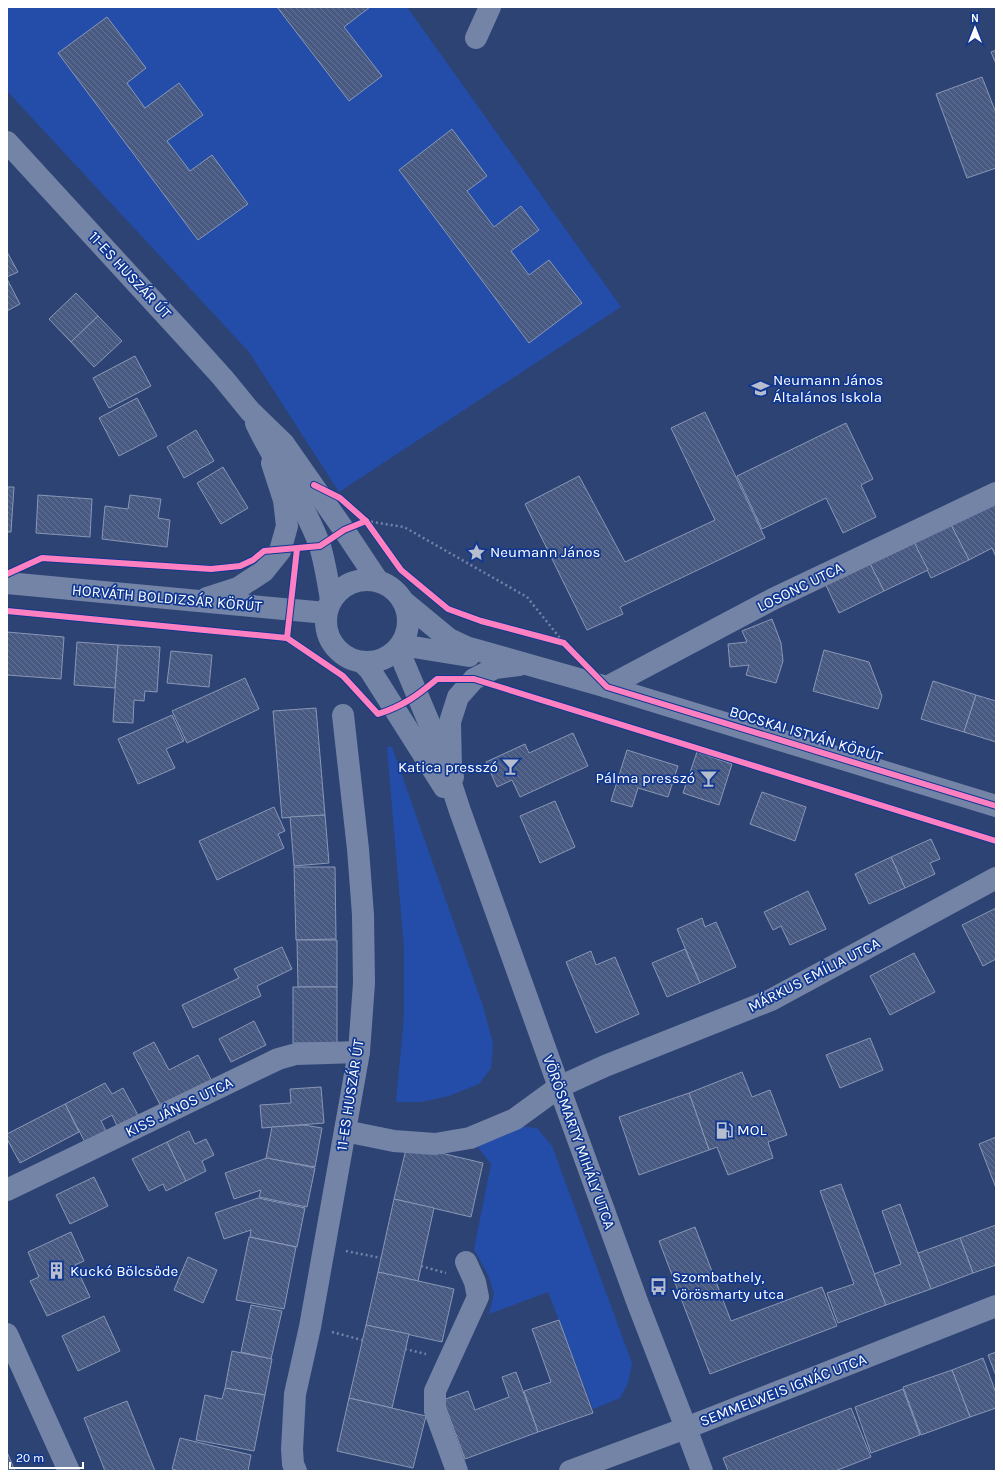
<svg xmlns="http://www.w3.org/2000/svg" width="1003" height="1478" viewBox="0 0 1003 1478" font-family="Karla,sans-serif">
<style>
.green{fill:#234da8}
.building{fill:url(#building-back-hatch);stroke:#8997b5}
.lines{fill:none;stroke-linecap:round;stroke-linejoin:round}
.path{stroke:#7484a7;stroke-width:2.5;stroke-dasharray:2 3;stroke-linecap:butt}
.minor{stroke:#7484a7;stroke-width:22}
.major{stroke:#7484a6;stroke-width:22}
.cycleway-casing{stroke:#103791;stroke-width:8}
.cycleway{stroke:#ff80c0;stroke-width:6}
.labels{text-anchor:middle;stroke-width:3.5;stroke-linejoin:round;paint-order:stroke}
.street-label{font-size:15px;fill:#fff;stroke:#103791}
.poi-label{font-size:15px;fill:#fff;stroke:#103791;text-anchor:start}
</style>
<defs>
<pattern id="building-back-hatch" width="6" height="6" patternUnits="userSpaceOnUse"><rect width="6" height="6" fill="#485a82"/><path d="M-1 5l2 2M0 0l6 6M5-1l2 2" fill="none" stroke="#637395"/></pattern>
</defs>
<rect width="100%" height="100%" fill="#2d4374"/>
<g class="green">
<polygon points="7,7 407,7 621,307 339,492 249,352 7,91"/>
<polygon points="387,747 392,747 483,1006 493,1044 491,1068 479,1084 449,1096 421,1102 396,1102 404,1017 404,948"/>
<polygon points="516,1126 537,1128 552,1146 632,1363 628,1383 620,1398 593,1409 548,1292 489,1314 494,1294 489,1277 474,1249 491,1164 473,1141"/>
</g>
<g class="building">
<polygon points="277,7 370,7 344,27 382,76 349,101"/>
<polygon points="107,17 146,68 127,83 145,108 179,83 203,115 167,141 190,171 212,155 248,204 198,240 58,53"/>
<polygon points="996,50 996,64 991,52"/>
<polygon points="982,77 996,113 996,168 967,178 936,94"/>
<polygon points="452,129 487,176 467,191 494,227 521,206 539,230 511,251 529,275 549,260 582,303 529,343 399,170"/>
<polygon points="7,252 18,272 7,277"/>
<polygon points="7,279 20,304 7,311"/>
<polygon points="76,293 98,316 71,342 49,319"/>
<polygon points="98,316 122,341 94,367 71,342"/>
<polygon points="135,356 151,386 109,408 93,378"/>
<polygon points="137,398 157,436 119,456 99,418"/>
<polygon points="705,412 765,538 620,607 623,614 587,630 525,504 579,476 625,562 715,520 671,428"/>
<polygon points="846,423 873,479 861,485 876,517 843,533 826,498 762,529 737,476"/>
<polygon points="196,430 214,461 184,478 167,447"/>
<polygon points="223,467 248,508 221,524 197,483"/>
<polygon points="7,487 14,487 11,532 7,532"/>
<polygon points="38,495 92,499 90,537 36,533"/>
<polygon points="130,495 161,499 158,518 170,520 167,547 102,539 105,506 128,509"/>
<polygon points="996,498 996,557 992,548 969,560 949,521"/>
<polygon points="949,521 969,560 931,578 912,538"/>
<polygon points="912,538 928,570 884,591 868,560"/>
<polygon points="868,560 884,591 839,613 824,581"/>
<polygon points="772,619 781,643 783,661 776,683 746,675 749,665 730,667 728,644 747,642 742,631"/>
<polygon points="7,632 64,637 61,679 7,675"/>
<polygon points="77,642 118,645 115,688 74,685"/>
<polygon points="118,645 160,647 157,692 145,691 144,701 134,700 133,723 113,722"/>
<polygon points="824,650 869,662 882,696 878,709 813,691"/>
<polygon points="171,651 212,655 209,687 167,683"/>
<polygon points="245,678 259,709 187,743 172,711"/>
<polygon points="933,681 976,695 964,732 921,719"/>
<polygon points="976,695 996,701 996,742 964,732"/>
<polygon points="316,708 325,815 282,818 273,711"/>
<polygon points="172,715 184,741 166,749 175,768 138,784 118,739"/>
<polygon points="573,733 588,766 520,797 512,780 497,787 486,762 525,744 529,753"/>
<polygon points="627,750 678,766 668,797 638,788 632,807 611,801"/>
<polygon points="697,752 732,764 719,805 683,793"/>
<polygon points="762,792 806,807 795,841 750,824"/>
<polygon points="555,801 575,847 540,863 520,816"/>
<polygon points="274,807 285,831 278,834 284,848 217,880 199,841"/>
<polygon points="325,815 329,863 294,866 290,817"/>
<polygon points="931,839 940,859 930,863 935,874 905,888 891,857"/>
<polygon points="891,857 905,888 869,904 855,874"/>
<polygon points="294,867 335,867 336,939 296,940"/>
<polygon points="808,891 826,929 790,945 781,926 773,930 764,912"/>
<polygon points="996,908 996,959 983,966 962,925"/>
<polygon points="702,918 705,927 716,922 736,967 700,983 677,929"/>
<polygon points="297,940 337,940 337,987 298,987"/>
<polygon points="282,947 292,969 257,986 261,996 193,1028 182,1005 239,978 234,969"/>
<polygon points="685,949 700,983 667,997 652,963"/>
<polygon points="591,951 596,965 615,957 639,1014 596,1033 566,962"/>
<polygon points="914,953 935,992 890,1015 870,976"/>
<rect x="293" y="987" width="44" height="56"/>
<polygon points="254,1021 266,1045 231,1062 219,1039"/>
<polygon points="870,1038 883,1070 840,1088 826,1055"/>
<polygon points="154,1042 169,1070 198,1055 214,1085 164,1112 133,1053"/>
<polygon points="742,1072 752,1097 770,1090 787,1135 768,1142 773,1158 728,1175 717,1147 709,1150 689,1093"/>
<polygon points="105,1083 112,1094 123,1088 139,1117 118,1128 112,1115 101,1121 108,1135 87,1146 65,1104"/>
<polygon points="321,1087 324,1123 262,1128 260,1105 291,1103 290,1089"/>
<polygon points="689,1093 709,1150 639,1175 619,1117"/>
<polygon points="65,1104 79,1132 20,1163 7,1139 7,1134"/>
<polygon points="304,1125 322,1128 315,1167 266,1158 272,1127"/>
<polygon points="189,1131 195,1144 206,1139 214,1155 202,1161 206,1171 186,1181 167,1142"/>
<polygon points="996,1137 996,1188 979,1144"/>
<polygon points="167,1142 186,1181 166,1191 163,1184 149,1191 132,1159"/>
<polygon points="407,1145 483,1163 471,1217 394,1199"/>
<polygon points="267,1158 315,1168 307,1207 259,1197 261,1190 234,1199 225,1173"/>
<polygon points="94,1177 108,1206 70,1224 56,1195"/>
<polygon points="841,1184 886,1305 838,1323 827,1293 854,1284 820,1191"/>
<polygon points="258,1198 305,1208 297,1247 250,1237 251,1230 224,1239 215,1213"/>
<polygon points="394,1199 434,1208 418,1281 378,1272"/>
<polygon points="900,1204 931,1289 886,1305 874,1274 901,1264 882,1211"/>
<polygon points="996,1225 996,1265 973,1273 960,1238"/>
<polygon points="695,1227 731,1321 822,1287 837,1326 710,1374 659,1241"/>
<polygon points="71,1232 84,1261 75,1265 90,1297 47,1316 30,1281 39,1277 28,1252"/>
<polygon points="249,1237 296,1247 284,1309 236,1300"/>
<polygon points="960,1238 973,1273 931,1289 918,1253"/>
<polygon points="188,1257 217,1270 203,1303 174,1290"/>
<polygon points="378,1272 454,1289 442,1342 366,1325"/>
<polygon points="251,1305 282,1311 271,1359 241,1352"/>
<polygon points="104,1316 120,1351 78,1371 62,1336"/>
<polygon points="559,1320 593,1413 538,1432 524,1391 551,1382 532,1329"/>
<polygon points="366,1325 409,1334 392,1408 349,1398"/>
<polygon points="232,1351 272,1359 265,1395 225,1388"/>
<polygon points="996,1352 996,1376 988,1355"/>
<polygon points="983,1358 996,1393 996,1408 970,1417 952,1370"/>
<polygon points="952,1370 970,1417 921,1435 903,1387"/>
<polygon points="516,1372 538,1432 465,1459 443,1400 468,1391 475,1410 509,1397 502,1377"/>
<polygon points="225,1388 265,1395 254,1451 196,1440 205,1395 222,1399"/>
<polygon points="903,1389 920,1435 871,1453 855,1407"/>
<polygon points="349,1398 426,1416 413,1468 337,1451"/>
<polygon points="127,1401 155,1471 105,1471 84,1418"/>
<polygon points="851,1408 871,1457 835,1471 728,1471 723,1458"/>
<polygon points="180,1438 251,1455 248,1471 179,1471 172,1469"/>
<polygon points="7,1452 15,1471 7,1471"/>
</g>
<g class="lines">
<g class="path">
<polyline points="366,521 404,527 527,597 564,643"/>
<polyline points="346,1251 381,1258"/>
<polyline points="421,1266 446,1273"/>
<polyline points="332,1332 362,1340"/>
<polyline points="405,1349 426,1354"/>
</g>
<g class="minor">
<polyline points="476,38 490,7"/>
<polyline points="7,583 326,613"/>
<polyline points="207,598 238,588 264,571 280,551 287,526 284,500 272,463"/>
<polyline points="403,601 449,639 466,647 607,687 996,806"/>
<polyline points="401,645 469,656"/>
<polyline points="607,687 773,599 996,493"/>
<polyline points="453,777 451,768 450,722 458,697 474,679 495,668 519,665"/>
<polyline points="345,1131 394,1141 435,1144 470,1138 515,1119 559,1087 605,1066 771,1000 996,878"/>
<polyline points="7,1190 278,1059 296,1054 359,1052"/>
<polyline points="7,1334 69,1471"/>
<polyline points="296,1471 293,1464 292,1449 295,1394 310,1327 359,1052 364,983 363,915 358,849 343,715"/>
<polyline points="457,1471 435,1411 435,1391 478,1297 475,1282 466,1262"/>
<polyline points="702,1471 686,1428 996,1306"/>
</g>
<g class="major">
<polyline points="7,142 186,337 223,378 250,411 284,444 344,530 378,581"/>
<path d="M256 423C275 464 304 502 320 546 325 563 328 582 331 600"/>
<circle cx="367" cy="621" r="41"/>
<polyline points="398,649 438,744 460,811 559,1087 638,1304 686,1428 570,1471"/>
<polyline points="362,662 370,670 444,787"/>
</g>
<defs>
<g id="cycleway">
<polyline points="314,485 340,498 366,521"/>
<polyline points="7,574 42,558 211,569 240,566 253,560 264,551 320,546 344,530 366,521 401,570 448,609 481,621 564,643 607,687 996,806"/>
<path d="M7 611 287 638 343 676 378 714C403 706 417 696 437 679H474L996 841"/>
<polyline points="287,638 297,549"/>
</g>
</defs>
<use href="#cycleway" class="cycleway-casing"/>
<use href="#cycleway" class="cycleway"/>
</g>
<defs>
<symbol id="school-bare" viewBox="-9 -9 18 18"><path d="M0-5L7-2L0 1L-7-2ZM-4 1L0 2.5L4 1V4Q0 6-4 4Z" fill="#b6bdce" stroke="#103791" stroke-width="2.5" paint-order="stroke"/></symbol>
<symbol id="sight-bare" viewBox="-9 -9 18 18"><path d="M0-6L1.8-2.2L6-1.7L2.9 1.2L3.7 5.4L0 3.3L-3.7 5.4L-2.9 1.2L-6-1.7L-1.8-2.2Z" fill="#b6bdce" stroke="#103791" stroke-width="2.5" paint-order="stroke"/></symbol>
<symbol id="bar-bare" viewBox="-9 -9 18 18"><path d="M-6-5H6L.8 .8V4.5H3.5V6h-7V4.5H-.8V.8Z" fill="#b6bdce" stroke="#103791" stroke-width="2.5" paint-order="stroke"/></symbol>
<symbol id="fuel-bare" viewBox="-9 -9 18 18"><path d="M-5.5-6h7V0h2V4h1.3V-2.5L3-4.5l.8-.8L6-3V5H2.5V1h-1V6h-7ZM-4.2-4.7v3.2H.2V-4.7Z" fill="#b6bdce" stroke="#103791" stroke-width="2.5" paint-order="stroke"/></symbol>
<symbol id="building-bare" viewBox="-9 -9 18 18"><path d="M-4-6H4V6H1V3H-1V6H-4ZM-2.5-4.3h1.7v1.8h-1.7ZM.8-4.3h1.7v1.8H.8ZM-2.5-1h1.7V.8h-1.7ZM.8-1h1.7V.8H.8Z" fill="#b6bdce" stroke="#103791" stroke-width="2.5" paint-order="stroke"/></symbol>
<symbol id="bus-bare" viewBox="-9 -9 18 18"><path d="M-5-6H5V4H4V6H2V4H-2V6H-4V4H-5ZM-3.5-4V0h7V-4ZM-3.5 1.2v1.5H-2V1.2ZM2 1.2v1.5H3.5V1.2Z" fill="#b6bdce" stroke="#103791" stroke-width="2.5" paint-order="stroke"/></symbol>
</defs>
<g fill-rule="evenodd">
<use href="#school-bare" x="748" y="376" width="25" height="25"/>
<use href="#sight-bare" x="464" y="540" width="25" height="25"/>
<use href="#bar-bare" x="498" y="754" width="25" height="25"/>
<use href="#bar-bare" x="696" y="766" width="25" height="25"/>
<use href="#fuel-bare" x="712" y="1118" width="25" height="25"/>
<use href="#building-bare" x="44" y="1258" width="25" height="25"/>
<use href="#bus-bare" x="646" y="1274" width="25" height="25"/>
</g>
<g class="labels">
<g class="street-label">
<text transform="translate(130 275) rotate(47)" y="5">11-ES HUSZÁR ÚT</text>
<text transform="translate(800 587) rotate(-26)" y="5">LOSONC UTCA</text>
<text transform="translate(167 598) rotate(5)" y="5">HORVÁTH BOLDIZSÁR KÖRÚT</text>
<text transform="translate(806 734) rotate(17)" y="5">BOCSKAI ISTVÁN KÖRÚT</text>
<text transform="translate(814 975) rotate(-27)" y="5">MÁRKUS EMÍLIA UTCA</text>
<text transform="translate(350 1095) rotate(-81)" y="5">11-ES HUSZÁR ÚT</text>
<text transform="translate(179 1107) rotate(-26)" y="5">KISS JÁNOS UTCA</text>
<text transform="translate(579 1142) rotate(70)" y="5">VÖRÖSMARTY MIHÁLY UTCA</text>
<text transform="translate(783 1390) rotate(-21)" y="5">SEMMELWEIS IGNÁC UTCA</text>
</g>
<g class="poi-label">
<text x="773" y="385">Neumann János<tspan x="773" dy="17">Általános Iskola</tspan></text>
<text x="490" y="557">Neumann János</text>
<text x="498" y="772" text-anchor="end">Katica presszó</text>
<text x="695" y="783" text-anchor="end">Pálma presszó</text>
<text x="737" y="1135">MOL</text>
<text x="70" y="1276">Kuckó Bölcsőde</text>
<text x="672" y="1282">Szombathely,<tspan x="672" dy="17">Vörösmarty utca</tspan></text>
</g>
</g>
<rect width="1003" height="1478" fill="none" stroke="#ffffff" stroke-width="16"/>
<g transform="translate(975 28)" stroke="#103791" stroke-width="3" paint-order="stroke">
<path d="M0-3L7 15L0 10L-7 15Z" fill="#ffffff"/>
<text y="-6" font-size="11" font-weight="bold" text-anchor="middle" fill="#ffffff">N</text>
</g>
<path d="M10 1462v6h73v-6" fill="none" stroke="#ffffff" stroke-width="2"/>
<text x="16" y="1462" font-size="12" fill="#ffffff" stroke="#103791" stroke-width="3" paint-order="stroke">20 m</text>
</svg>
